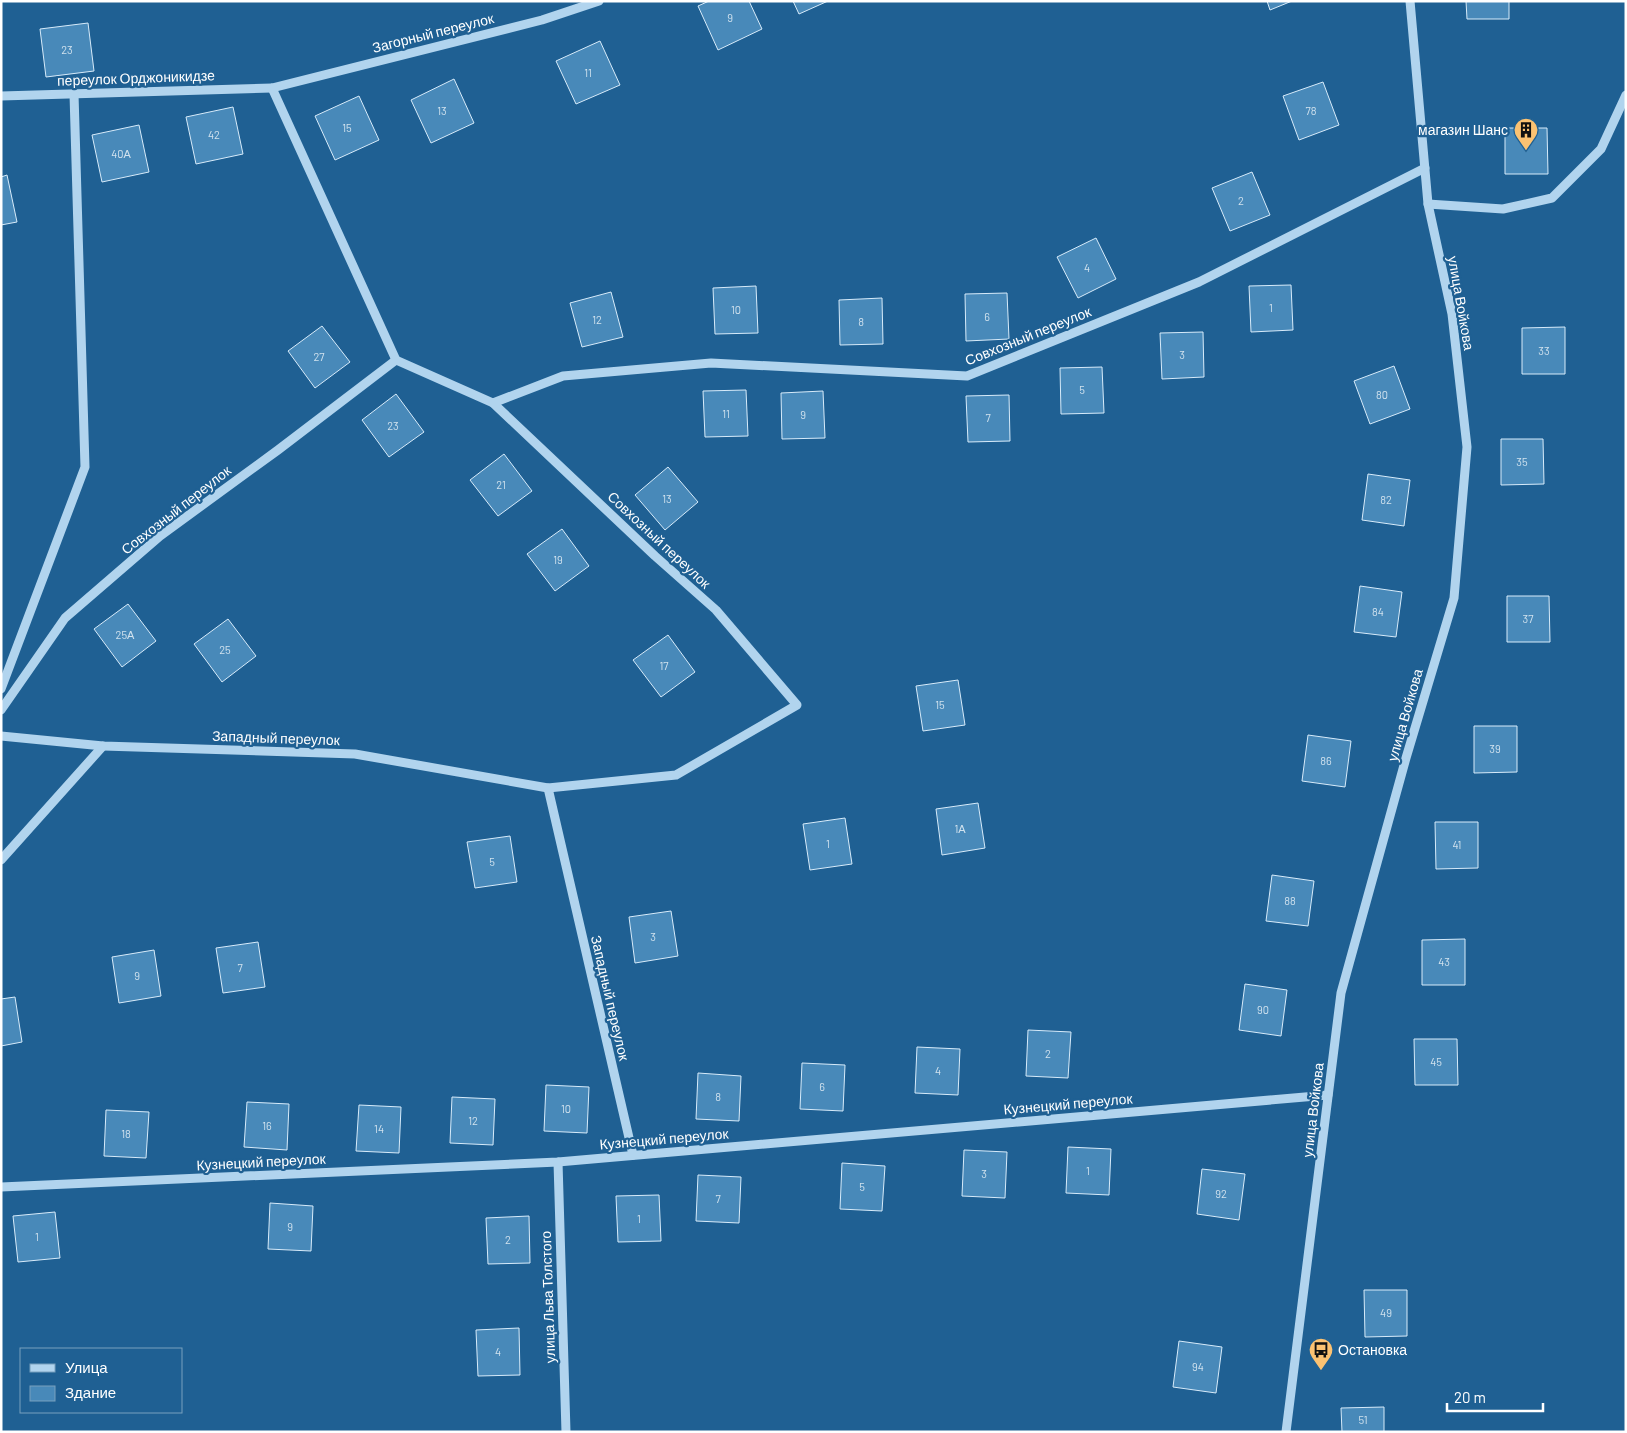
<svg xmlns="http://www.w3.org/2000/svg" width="1627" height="1433" viewBox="0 0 1627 1433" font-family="Barlow,sans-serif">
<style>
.building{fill:#4889b9;stroke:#d7ebfa}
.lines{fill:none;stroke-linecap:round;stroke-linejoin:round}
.minor{stroke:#b1d4ee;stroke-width:9}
.labels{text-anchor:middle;stroke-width:4.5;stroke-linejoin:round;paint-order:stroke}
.number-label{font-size:11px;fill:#d1e2ee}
.street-label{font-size:14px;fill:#fff;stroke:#1f6093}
.poi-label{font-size:14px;fill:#fff;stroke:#1f6093;text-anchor:end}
</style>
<rect width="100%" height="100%" fill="#1f6093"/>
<g class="building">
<polygon points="709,1 749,1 762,29 718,50 698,6"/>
<polygon points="793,1 828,1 799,14"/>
<polygon points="1267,1 1292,1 1270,10"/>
<polygon points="1466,1 1509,1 1509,19 1467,19"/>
<polygon points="88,23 94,71 46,77 40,29"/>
<polygon points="600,41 620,85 576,104 556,61"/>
<polygon points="454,79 474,123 431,143 411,100"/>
<polygon points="1323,82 1339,125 1299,140 1283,96"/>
<polygon points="359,96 379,140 335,160 315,116"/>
<polygon points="233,107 243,154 196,164 186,117"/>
<polygon points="139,125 149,172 102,182 92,135"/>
<polygon points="1505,128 1547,128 1548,174 1505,174"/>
<polygon points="1252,172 1270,215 1230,231 1212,188"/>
<polygon points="7,175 17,222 1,225 1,177"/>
<polygon points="1096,238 1116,279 1078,298 1057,257"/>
<polygon points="1291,285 1293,330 1251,332 1249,286"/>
<polygon points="756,286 758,333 715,334 713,288"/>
<polygon points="611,292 623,337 582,347 570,303"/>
<polygon points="1007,293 1009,339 966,341 965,294"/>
<polygon points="882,298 883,344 840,345 839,300"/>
<polygon points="322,326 350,362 315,388 288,351"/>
<polygon points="1565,327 1565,374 1522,374 1522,328"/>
<polygon points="1203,332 1204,377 1162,379 1160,333"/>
<polygon points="1394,366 1410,409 1370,424 1354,381"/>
<polygon points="1102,367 1104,413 1061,414 1060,368"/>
<polygon points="746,390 748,436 705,437 703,391"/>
<polygon points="823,391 825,438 782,439 781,393"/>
<polygon points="396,394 424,432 389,457 362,420"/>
<polygon points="1009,395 1010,441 968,442 966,396"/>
<polygon points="1501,439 1543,439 1544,484 1501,485"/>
<polygon points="504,454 532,491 498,516 470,480"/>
<polygon points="668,467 698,502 665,530 635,495"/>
<polygon points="1368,474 1410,480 1404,526 1362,520"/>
<polygon points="562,529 589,566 555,591 527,554"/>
<polygon points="1360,586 1402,592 1396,637 1354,632"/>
<polygon points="1507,596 1549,596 1550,642 1507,642"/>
<polygon points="128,604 156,641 122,667 94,629"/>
<polygon points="228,619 256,656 222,682 194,644"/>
<polygon points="668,635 695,672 661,697 633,660"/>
<polygon points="958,680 965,725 923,731 916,686"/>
<polygon points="1474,726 1517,726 1517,772 1474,773"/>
<polygon points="1308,735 1351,741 1345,787 1302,781"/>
<polygon points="978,803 985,848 942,855 936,809"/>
<polygon points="845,818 852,864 810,870 803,824"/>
<polygon points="1435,822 1478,822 1478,868 1436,869"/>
<polygon points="510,836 517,882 475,888 467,842"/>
<polygon points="1272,875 1314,881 1308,926 1266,921"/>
<polygon points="671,911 678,956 635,963 629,917"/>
<polygon points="1465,939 1465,985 1422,985 1422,940"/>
<polygon points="258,942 265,987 223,993 216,948"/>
<polygon points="154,950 161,996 119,1003 112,957"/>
<polygon points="1245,984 1287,990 1281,1036 1239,1030"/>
<polygon points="15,997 22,1042 1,1046 1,999"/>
<polygon points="1028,1030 1071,1032 1068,1078 1026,1076"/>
<polygon points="1414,1039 1457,1039 1458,1085 1415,1085"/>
<polygon points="917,1047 960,1049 958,1095 915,1093"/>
<polygon points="802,1063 845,1065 843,1111 800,1109"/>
<polygon points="698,1073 741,1076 739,1121 696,1119"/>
<polygon points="546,1085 589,1087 587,1133 544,1131"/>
<polygon points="452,1097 495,1099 493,1145 450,1143"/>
<polygon points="247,1102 289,1104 287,1150 244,1147"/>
<polygon points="359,1105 401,1107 399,1153 356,1151"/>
<polygon points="106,1110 149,1112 146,1158 104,1156"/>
<polygon points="1068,1147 1111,1149 1109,1195 1066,1193"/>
<polygon points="964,1150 1007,1152 1005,1198 962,1196"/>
<polygon points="842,1163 885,1166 882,1211 840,1209"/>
<polygon points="1202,1169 1245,1174 1239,1220 1197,1214"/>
<polygon points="698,1175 741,1177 739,1223 696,1221"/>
<polygon points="659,1195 661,1241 618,1242 616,1196"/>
<polygon points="270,1203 313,1206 311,1251 268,1249"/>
<polygon points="55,1212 60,1258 18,1262 13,1216"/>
<polygon points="529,1216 530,1263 488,1264 486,1218"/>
<polygon points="1364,1290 1407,1290 1407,1336 1365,1337"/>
<polygon points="519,1328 520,1375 478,1376 476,1330"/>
<polygon points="1179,1341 1222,1347 1216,1393 1173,1387"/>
<polygon points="1384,1407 1384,1432 1342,1432 1341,1408"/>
</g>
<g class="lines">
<g class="minor">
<polyline points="272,88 396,360 493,403 655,556 716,610 797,705 676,775 548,788"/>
<polyline points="1,96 272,88 542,20 599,1"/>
<polyline points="1428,204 1503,209 1552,198 1601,149 1626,95"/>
<polyline points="493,403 563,376 711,363 967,376 1199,282 1425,168"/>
<polyline points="1,689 85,467 74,94"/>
<polyline points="1,710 65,618 160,536 278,450 396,360"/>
<polyline points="1,736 103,746 355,754 548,788 633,1155"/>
<polyline points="1,860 103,746"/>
<polyline points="558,1162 566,1432"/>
<polyline points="1,1187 558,1162 1328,1095"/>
<polyline points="1286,1432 1341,993 1406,758 1454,598 1467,447 1452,314 1428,204 1410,1"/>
</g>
</g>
<defs>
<symbol id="building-pin" viewBox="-11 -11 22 30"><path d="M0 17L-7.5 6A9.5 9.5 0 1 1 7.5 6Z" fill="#fbc272" stroke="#1f6093"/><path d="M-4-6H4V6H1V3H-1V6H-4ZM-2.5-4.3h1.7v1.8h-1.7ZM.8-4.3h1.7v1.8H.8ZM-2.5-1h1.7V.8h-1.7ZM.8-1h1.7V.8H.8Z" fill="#111"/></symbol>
<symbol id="bus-pin" viewBox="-11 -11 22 30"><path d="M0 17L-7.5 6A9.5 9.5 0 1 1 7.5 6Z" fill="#fbc272" stroke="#1f6093"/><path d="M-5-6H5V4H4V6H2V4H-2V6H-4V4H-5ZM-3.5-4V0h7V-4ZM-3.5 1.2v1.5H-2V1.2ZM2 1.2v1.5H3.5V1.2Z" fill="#111"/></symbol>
</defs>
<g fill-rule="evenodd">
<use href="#building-pin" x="1512" y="116" width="28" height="38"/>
<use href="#bus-pin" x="1307" y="1336" width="28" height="38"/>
</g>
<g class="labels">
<g class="number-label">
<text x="730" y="22">9</text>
<text x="67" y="54">23</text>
<text x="588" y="77">11</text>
<text x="442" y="115">13</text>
<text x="1311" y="115">78</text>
<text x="347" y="132">15</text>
<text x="214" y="139">42</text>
<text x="121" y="158">40А</text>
<text x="1241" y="205">2</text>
<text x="1087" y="272">4</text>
<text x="1271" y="312">1</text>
<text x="736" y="314">10</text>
<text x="987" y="321">6</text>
<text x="597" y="324">12</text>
<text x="861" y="326">8</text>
<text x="1544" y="355">33</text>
<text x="1182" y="359">3</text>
<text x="319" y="361">27</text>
<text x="1082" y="394">5</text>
<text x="1382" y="399">80</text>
<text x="726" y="418">11</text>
<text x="803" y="419">9</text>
<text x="988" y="422">7</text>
<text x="393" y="430">23</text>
<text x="1522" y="466">35</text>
<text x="501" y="489">21</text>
<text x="667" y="503">13</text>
<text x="1386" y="504">82</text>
<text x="558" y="564">19</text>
<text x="1378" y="616">84</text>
<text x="1528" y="623">37</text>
<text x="125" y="639">25А</text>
<text x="225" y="654">25</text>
<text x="664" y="670">17</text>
<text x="940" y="709">15</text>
<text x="1495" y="753">39</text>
<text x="1326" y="765">86</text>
<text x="960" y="833">1А</text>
<text x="828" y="848">1</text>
<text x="1457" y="849">41</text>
<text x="492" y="866">5</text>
<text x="1290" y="905">88</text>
<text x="653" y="941">3</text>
<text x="1444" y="966">43</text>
<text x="240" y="972">7</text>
<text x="137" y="980">9</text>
<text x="1263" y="1014">90</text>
<text x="1048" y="1058">2</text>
<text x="1436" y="1066">45</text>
<text x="938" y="1075">4</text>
<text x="822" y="1091">6</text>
<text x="718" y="1101">8</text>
<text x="566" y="1113">10</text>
<text x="473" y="1125">12</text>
<text x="267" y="1130">16</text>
<text x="379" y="1133">14</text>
<text x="126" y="1138">18</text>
<text x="1088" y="1175">1</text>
<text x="984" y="1178">3</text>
<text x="862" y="1191">5</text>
<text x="1221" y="1198">92</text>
<text x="718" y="1203">7</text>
<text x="639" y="1223">1</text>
<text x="290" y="1231">9</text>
<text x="37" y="1241">1</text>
<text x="508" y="1244">2</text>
<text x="1386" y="1317">49</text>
<text x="498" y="1356">4</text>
<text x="1198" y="1371">94</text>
<text x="1363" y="1424">51</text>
</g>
<g class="street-label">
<text transform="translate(433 33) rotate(-14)" y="5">Загорный переулок</text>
<text transform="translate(136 78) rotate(-2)" y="5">переулок Орджоникидзе</text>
<text transform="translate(1461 303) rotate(80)" y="5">улица Войкова</text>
<text transform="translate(1028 336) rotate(-22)" y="5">Совхозный переулок</text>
<text transform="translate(176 510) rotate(-38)" y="5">Совхозный переулок</text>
<text transform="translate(659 540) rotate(43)" y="5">Совхозный переулок</text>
<text transform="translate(1405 715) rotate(-74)" y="5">улица Войкова</text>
<text transform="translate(276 738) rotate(2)" y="5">Западный переулок</text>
<text transform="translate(610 998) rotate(77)" y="5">Западный переулок</text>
<text transform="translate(1068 1104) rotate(-5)" y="5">Кузнецкий переулок</text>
<text transform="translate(1313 1110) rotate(-83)" y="5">улица Войкова</text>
<text transform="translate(664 1139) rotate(-5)" y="5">Кузнецкий переулок</text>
<text transform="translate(261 1162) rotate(-3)" y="5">Кузнецкий переулок</text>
<text transform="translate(548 1297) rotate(-92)" y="5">улица Льва Толстого</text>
</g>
<g class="poi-label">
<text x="1508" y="135">магазин Шанс</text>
<text x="1338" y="1355" text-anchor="start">Остановка</text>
</g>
</g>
<rect width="1627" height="1433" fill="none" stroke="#ffffff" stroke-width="5"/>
<rect x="20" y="1348" width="162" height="65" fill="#1f6093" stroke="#79a0be"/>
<rect x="30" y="1364" width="25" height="8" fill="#b1d4ee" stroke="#79a0be"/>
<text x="65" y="1373" font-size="15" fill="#ffffff">Улица</text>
<rect x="30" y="1386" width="25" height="15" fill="#4889b9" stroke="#79a0be"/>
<text x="65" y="1398" font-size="15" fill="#ffffff">Здание</text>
<path d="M1447 1403v8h96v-8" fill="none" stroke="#ffffff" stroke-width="2.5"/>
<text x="1454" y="1403" font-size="15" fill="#ffffff" stroke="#1f6093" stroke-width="4" paint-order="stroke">20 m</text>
</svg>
